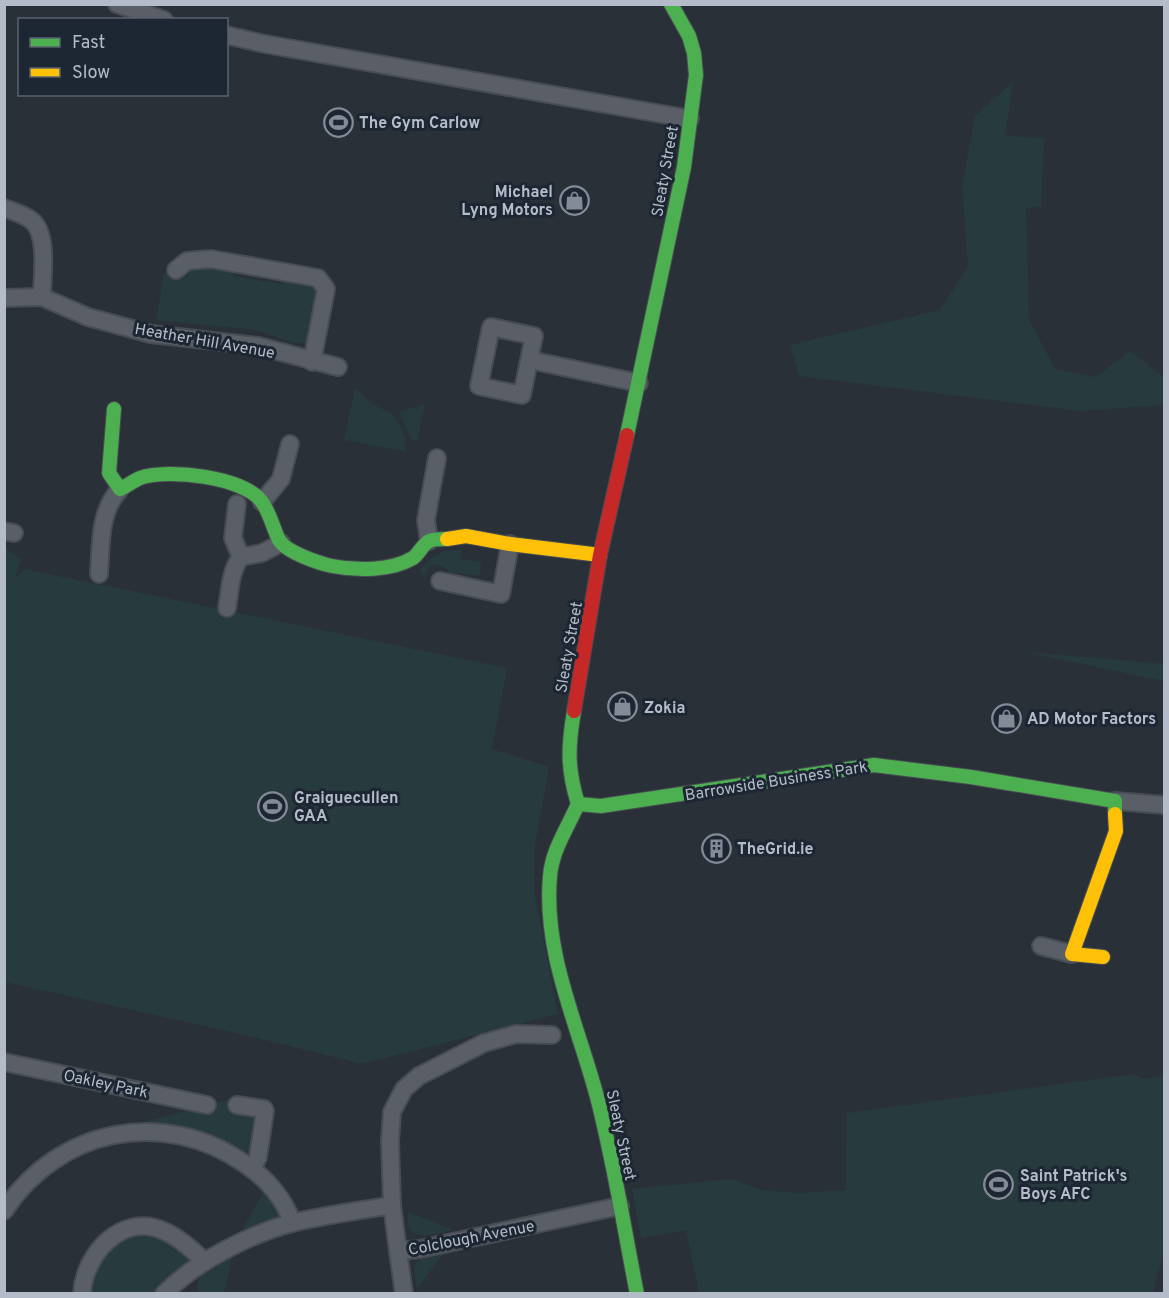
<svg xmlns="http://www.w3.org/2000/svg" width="1169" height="1298" viewBox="0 0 1169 1298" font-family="Overpass,sans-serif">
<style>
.green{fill:#273a3e}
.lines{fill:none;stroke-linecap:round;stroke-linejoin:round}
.street-casing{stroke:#484c53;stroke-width:20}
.fast-casing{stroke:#484c53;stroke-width:16}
.slow-casing{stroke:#484c53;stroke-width:16}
.jam-casing{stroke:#484c53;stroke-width:16}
.street{stroke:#5a5e66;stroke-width:16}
.fast{stroke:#4caf50;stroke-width:14}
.slow{stroke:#ffc107;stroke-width:14}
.jam{stroke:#c62828;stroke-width:14}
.labels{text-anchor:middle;stroke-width:6;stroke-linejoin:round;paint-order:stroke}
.poi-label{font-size:16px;font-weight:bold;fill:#b4bcc9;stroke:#1d2633;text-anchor:start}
.street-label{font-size:16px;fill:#b4bcc9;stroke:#1d2633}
</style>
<rect width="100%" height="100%" fill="#2a3038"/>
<g class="green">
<polygon points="1013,82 1005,135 1044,139 1041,206 1026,209 1029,319 1055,369 1096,377 1130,351 1164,377 1164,405 1080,411 799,376 790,345 940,310 968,266 962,186 975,116"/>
<polygon points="191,264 233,268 233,276 282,284 283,276 318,285 309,345 289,341 256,330 156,320 164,273 188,277"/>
<polygon points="355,388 373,404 392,414 400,425 405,438 405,451 344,440"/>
<polygon points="425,404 417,441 411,440 399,412"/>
<polygon points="5,536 7,537 5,548 21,559 15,579 24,569 507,668 492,749 549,767 535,845 534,891 558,1014 362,1064 245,1035 5,982"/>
<path d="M452 550H461V559L481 562 480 576 458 573 456 583 451 578 447 569 436 564C428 565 424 573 425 582L420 569C430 559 438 551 452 550Z"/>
<polygon points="1026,652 1164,664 1164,681 1149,678"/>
<polygon points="1135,1074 1143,1079 1164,1076 1164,1249 1153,1293 699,1293 686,1230 641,1238 632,1189 731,1179 762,1190 798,1193 846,1190 847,1113"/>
<polygon points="234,1098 233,1115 256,1118 254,1151 250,1155 242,1155 147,1124 133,1125"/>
<polygon points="265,1189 280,1208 281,1216 273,1222 240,1234"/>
<path d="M408 1212 454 1230C442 1232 414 1243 409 1227 408 1223 408 1216 408 1212Z"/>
<polygon points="143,1233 164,1236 194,1260 156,1293 87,1294 89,1276 117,1240"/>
<polygon points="444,1253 417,1289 414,1268 417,1261 423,1258"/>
<polygon points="232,1258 224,1293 204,1293 198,1291 197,1282 200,1277"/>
</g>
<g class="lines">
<defs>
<g id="street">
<polyline points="117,4 164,20"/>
<polyline points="226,35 265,44 690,119"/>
<path d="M4 208C13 211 23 214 31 220 49 233 42 277 42 297"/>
<polyline points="176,270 187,261 211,259 318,278 326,289 312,362"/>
<polyline points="4,298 42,297 88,317 151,334 258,346 338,367"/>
<polygon points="491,327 534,336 522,395 479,386"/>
<polyline points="530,360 639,383"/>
<polyline points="262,502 281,479 290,444"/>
<polyline points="237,504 233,538 241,557"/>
<polyline points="4,531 14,533"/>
<polyline points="429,541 426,520 437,458"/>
<path d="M99 574C101 545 99 511 120 489"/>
<polyline points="440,581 501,594 510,544"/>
<path d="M227 608C230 591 230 571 241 557L262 553 281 543"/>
<polyline points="1115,801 1164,805"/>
<polyline points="1041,946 1072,954"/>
<polyline points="552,1035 516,1034 484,1043 419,1076 404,1089 392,1112 390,1141 392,1205 398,1251 420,1249 620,1206"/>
<polyline points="4,1062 207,1105"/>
<polyline points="237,1105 264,1109 265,1111 258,1157 252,1169"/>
<path d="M4 1211C58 1128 164 1107 245 1164 266 1178 285 1199 292 1223"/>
<polyline points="398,1251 404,1294"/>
<path d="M82 1294C84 1254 122 1212 164 1231 180 1238 193 1250 205 1262"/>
<path d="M164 1294C195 1262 250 1234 292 1223 325 1215 359 1211 392 1205"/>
</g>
<g id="fast">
<path d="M114 409 109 473 120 489C127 486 133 481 140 478 168 468 245 477 262 502 270 513 273 528 279 540 286 552 318 563 332 566 357 571 391 571 413 558 419 554 422 545 429 541 433 539 442 539 447 539"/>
<polyline points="627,435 684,167 696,75 694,53 689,36 671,4"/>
<path d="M574 711C568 747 567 768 578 804 568 827 552 850 550 876 543 953 578 1025 597 1097 614 1162 624 1228 637 1294"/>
<polyline points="578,804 601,806 874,765 971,777 1115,801 1115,814"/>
</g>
<g id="slow">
<polyline points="447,539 466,536 510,544 600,555"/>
<polyline points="1103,957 1072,954 1116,831 1115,814"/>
</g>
<polyline id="jam" points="574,711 600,555 627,435"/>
</defs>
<use href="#street" class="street-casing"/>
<use href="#fast" class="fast-casing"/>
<use href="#slow" class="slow-casing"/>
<use href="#jam" class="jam-casing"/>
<use href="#street" class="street"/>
<use href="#fast" class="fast"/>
<use href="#slow" class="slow"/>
<use href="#jam" class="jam"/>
</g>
<defs>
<symbol id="stadium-ring" viewBox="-11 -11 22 22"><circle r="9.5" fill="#1d2633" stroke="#848b96" stroke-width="1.5"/><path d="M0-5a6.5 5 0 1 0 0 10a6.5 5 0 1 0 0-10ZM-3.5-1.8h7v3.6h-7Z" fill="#848b96"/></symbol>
<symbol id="shop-ring" viewBox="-11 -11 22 22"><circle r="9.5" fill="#1d2633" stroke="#848b96" stroke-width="1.5"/><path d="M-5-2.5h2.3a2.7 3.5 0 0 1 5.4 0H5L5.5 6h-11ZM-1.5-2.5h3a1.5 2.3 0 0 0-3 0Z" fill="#848b96"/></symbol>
<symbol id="building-ring" viewBox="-11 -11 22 22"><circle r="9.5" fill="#1d2633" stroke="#848b96" stroke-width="1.5"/><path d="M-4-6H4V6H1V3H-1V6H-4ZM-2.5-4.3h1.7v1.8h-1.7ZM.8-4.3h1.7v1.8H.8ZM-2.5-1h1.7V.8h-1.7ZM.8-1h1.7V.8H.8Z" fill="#848b96"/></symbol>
</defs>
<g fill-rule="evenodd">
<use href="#stadium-ring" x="322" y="106" width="33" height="33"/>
<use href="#shop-ring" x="558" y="184" width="33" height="33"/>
<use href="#shop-ring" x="606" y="690" width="33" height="33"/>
<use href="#shop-ring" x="990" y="702" width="33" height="33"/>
<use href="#stadium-ring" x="256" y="790" width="33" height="33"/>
<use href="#building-ring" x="700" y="832" width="33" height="33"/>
<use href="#stadium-ring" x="982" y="1168" width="33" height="33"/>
</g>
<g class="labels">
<g class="poi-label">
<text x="359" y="128">The Gym Carlow</text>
<text x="553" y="197" text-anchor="end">Michael<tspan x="553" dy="18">Lyng Motors</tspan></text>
<text x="644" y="713">Zokia</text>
<text x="1027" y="724">AD Motor Factors</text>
<text x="294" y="803">Graiguecullen<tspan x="294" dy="18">GAA</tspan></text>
<text x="737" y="854">TheGrid.ie</text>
<text x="1020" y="1181">Saint Patrick's<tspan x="1020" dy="18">Boys AFC</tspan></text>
</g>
<g class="street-label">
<text transform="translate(664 171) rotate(-80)" y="6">Sleaty Street</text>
<text transform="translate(205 340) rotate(10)" y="6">Heather Hill Avenue</text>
<text transform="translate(568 647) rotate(-80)" y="6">Sleaty Street</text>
<text transform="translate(776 780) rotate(-9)" y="6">Barrowside Business Park</text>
<text transform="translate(106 1083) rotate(12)" y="6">Oakley Park</text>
<text transform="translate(622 1135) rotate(78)" y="6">Sleaty Street</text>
<text transform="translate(471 1237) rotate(-11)" y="6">Colclough Avenue</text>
</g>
</g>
<rect width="1169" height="1298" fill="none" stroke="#b4bcc9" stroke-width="12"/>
<rect x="18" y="18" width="210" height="78" fill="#1d2633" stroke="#59626f" stroke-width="1.5"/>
<rect x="30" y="38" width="30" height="9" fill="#4caf50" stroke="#59626f" stroke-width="1.5"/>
<text x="72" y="48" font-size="18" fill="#b4bcc9">Fast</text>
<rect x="30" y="68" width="30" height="9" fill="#ffc107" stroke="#59626f" stroke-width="1.5"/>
<text x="72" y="78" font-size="18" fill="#b4bcc9">Slow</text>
</svg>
